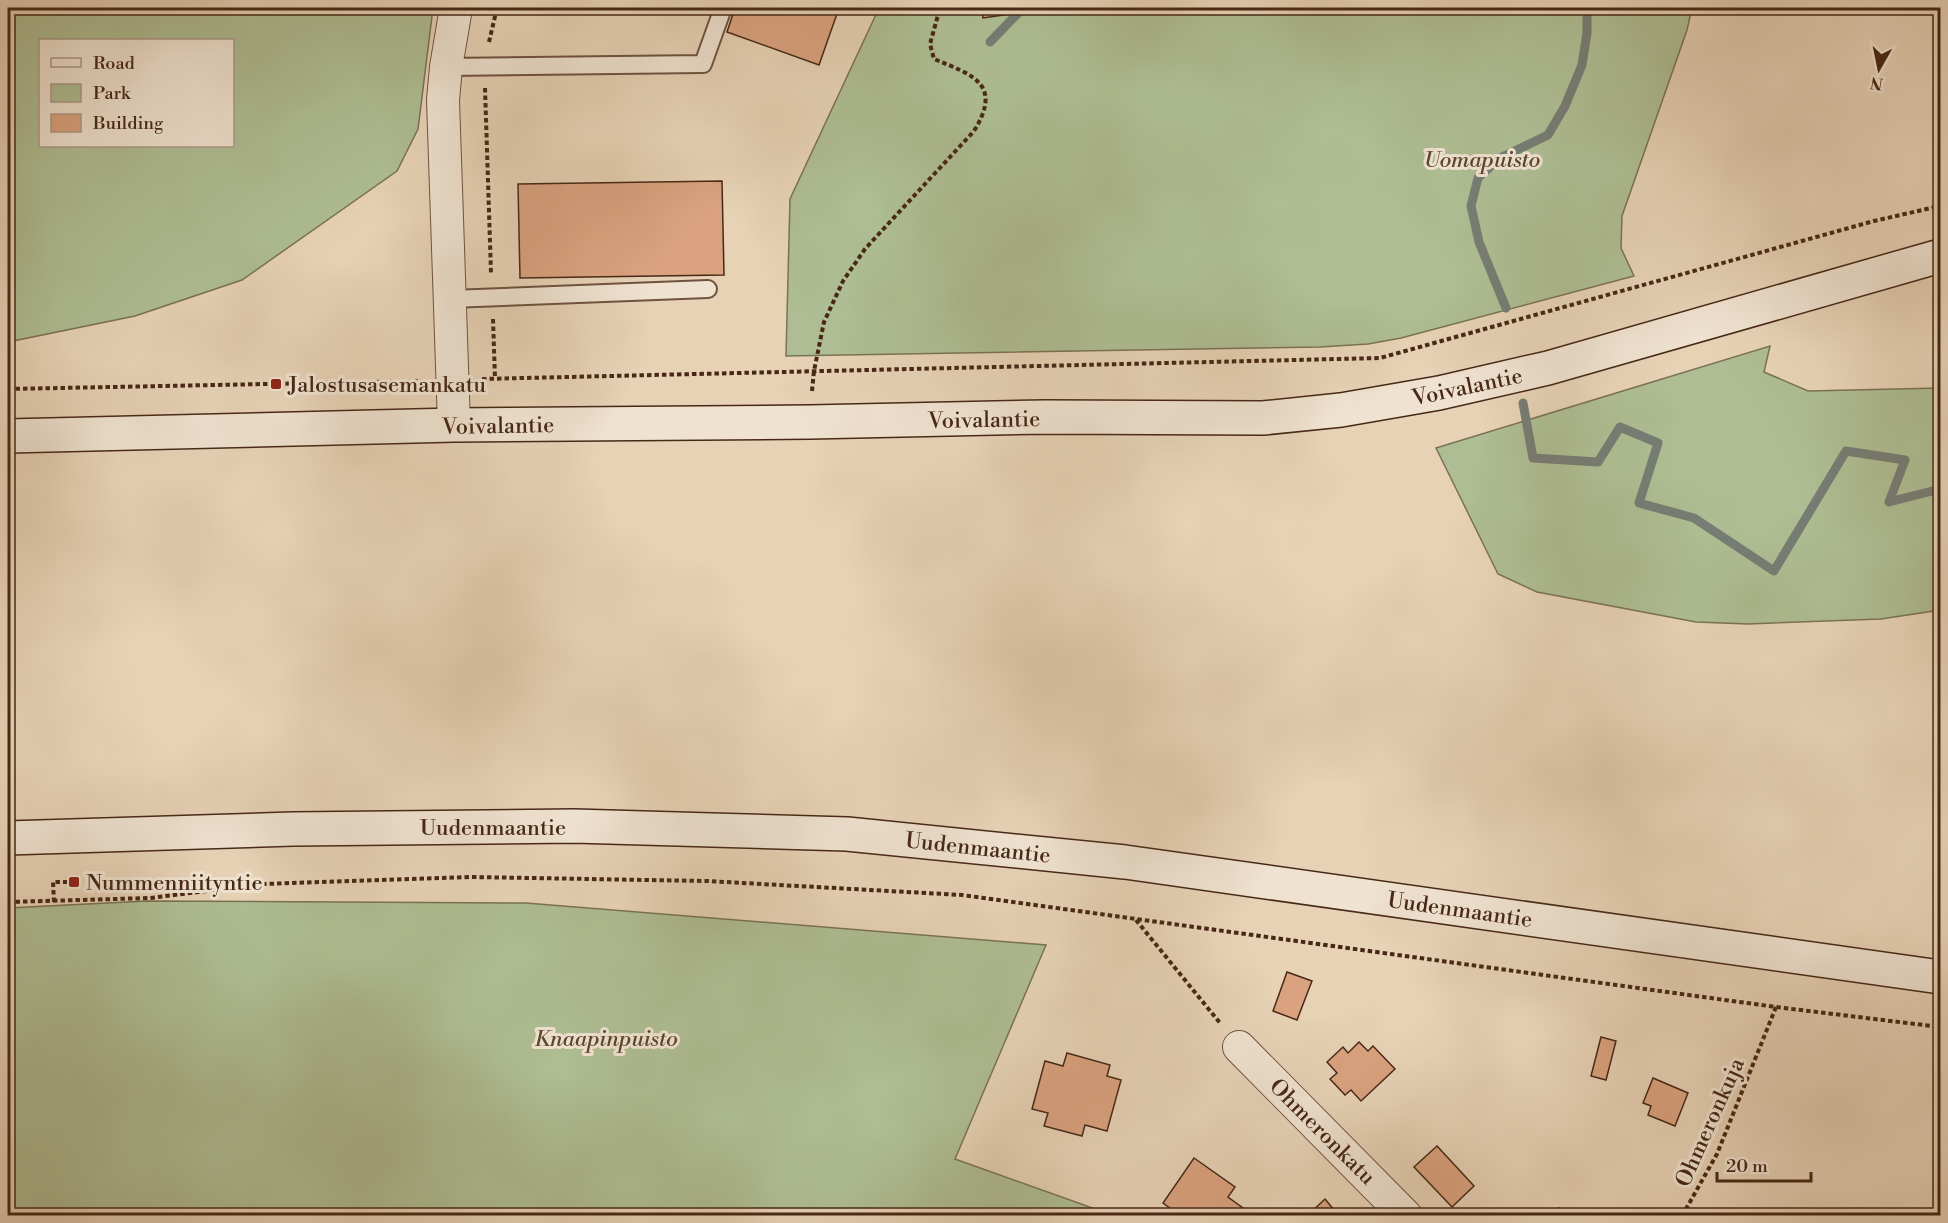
<svg xmlns="http://www.w3.org/2000/svg" width="1948" height="1223" viewBox="0 0 1948 1223" font-family="'Libre Bodoni',serif">
<style>
.green{fill:#aebd93;stroke:#7a7255;stroke-width:1.5;fill-rule:evenodd}
.lines{fill:none;stroke-linecap:round;stroke-linejoin:round}
.stream{stroke:#777d74;stroke-width:9}
.building{fill:#daa27f;stroke:#472817;stroke-width:1.5}
.lane-casing{stroke:#6f523f;stroke-width:20}
.street-casing{stroke:#6f523f;stroke-width:34}
.secondary-casing{stroke:#472817;stroke-width:36}
.path{stroke:#472817;stroke-width:4;stroke-dasharray:4.5 3;stroke-linecap:butt}
.lane{stroke:#efe2d0;stroke-width:16}
.street{stroke:#efe2d0;stroke-width:32}
.secondary{stroke:#efe2d0;stroke-width:33}
.poi-dot{fill:#8f2418;stroke:#efe2d0;stroke-width:2}
.labels{text-anchor:middle;stroke-width:6;stroke-linejoin:round;paint-order:stroke}
.park-label{font-size:22px;font-style:italic;fill:#5c4630;stroke:#efe2d0}
.poi-label{font-size:22px;fill:#472817;stroke:#efe2d0;text-anchor:start}
.street-label{font-size:22px;fill:#472817;stroke:#efe2d0}
</style>
<rect width="100%" height="100%" fill="#e7d2b6"/>
<filter id="stains"><feTurbulence type="fractalNoise" baseFrequency=".00333" numOctaves="4"/><feColorMatrix values="0 0 0 0 .2 0 0 0 0 .09 0 0 0 0 .02 0 0 0 .5 -.17"/></filter>
<radialGradient id="worn" r=".72"><stop offset=".6" stop-color="#630" stop-opacity="0"/><stop offset="1" stop-color="#630" stop-opacity=".3"/></radialGradient>
<g class="green">
<path d="M8 8H433L418 129 397 171 242 280 135 316 8 342ZM232 40V146H40V40Z"/>
<polygon points="879,8 1692,8 1687,30 1622,216 1621,248 1634,276 1401,338 1368,344 1320,347 786,356 790,199"/>
<polygon points="1770,346 1764,372 1808,391 1940,388 1940,610 1881,619 1748,624 1696,622 1537,592 1498,574 1436,448"/>
<polygon points="147,901 526,903 1046,945 955,1159 1112,1215 8,1215 8,908"/>
</g>
<g class="lines">
<g class="stream">
<polyline points="990,42 1023,8"/>
<polyline points="1506,308 1479,242 1471,206 1478,178 1500,158 1548,135 1565,106 1582,65 1587,33 1587,8"/>
<polyline points="1523,403 1533,458 1598,462 1620,427 1658,443 1639,503 1694,518 1774,571 1846,451 1905,460 1889,502 1940,489"/>
</g>
</g>
<g class="building">
<polygon points="735,8 839,8 819,65 727,32"/>
<polygon points="982,8 1009,8 1010,14 983,18"/>
<polygon points="722,181 724,275 520,278 518,184"/>
<polygon points="1287,972 1312,981 1297,1020 1273,1011"/>
<polygon points="1601,1037 1616,1041 1606,1080 1591,1076"/>
<polygon points="1359,1042 1368,1051 1373,1046 1395,1069 1361,1101 1351,1090 1345,1095 1330,1079 1337,1073 1327,1062 1343,1047 1348,1053"/>
<polygon points="1067,1053 1110,1065 1107,1076 1121,1080 1107,1131 1085,1125 1082,1136 1044,1126 1048,1113 1032,1109 1045,1061 1063,1066"/>
<polygon points="1653,1078 1688,1093 1675,1126 1648,1115 1651,1106 1643,1103"/>
<polygon points="1437,1146 1474,1186 1452,1207 1414,1167"/>
<polygon points="1194,1158 1235,1187 1228,1197 1254,1216 1181,1216 1163,1203"/>
<polygon points="1325,1199 1339,1216 1307,1216"/>
<polygon points="1559,1208 1581,1216 1556,1216"/>
</g>
<g class="lines">
<defs>
<g id="lane">
<polyline points="446,67 703,64 723,8"/>
<polyline points="450,299 708,289"/>
</g>
<g id="street">
<polyline points="454,425 443,100 446,67 456,8"/>
<polyline points="1239,1047 1406,1216"/>
</g>
<g id="secondary">
<polyline points="8,436 454,425 810,422 1045,417 1263,418 1341,410 1439,393 1548,368 1940,256"/>
<polyline points="8,838 293,829 574,826 847,834 1125,862 1940,977"/>
</g>
</defs>
<use href="#lane" class="lane-casing"/>
<use href="#street" class="street-casing"/>
<use href="#secondary" class="secondary-casing"/>
<g class="path">
<polyline points="489,42 497,8"/>
<polyline points="485,88 491,273"/>
<polyline points="493,319 495,378"/>
<polyline points="482,379 1380,358 1874,221 1940,206"/>
<polyline points="8,389 421,381"/>
<path d="M812 391 814 371 824 322 843 281 865 249 974 131C1003 84 973 75 934 59L930 44 940 8"/>
<polyline points="8,902 150,898 263,884 471,877 707,881 962,895 1776,1007 1940,1027"/>
<polyline points="54,902 53,882 74,882"/>
<polyline points="1136,920 1220,1023"/>
<polyline points="1682,1216 1717,1154 1776,1007"/>
</g>
<use href="#lane" class="lane"/>
<use href="#street" class="street"/>
<use href="#secondary" class="secondary"/>
</g>
<g class="poi-dot">
<rect x="270" y="378" width="12" height="12" rx="3"/>
<rect x="68" y="876" width="12" height="12" rx="3"/>
</g>
<g class="labels">
<g class="park-label">
<text x="1482" y="167">Uomapuisto</text>
<text x="606" y="1046">Knaapinpuisto</text>
</g>
<g class="poi-label">
<text x="288" y="392">Jalostusasemankatu</text>
<text x="86" y="890">Nummenniityntie</text>
</g>
<g class="street-label">
<text transform="translate(1467 386) rotate(-12)" y="8">Voivalantie</text>
<text transform="translate(984 419) rotate(-1)" y="8">Voivalantie</text>
<text transform="translate(498 425) rotate(-1)" y="8">Voivalantie</text>
<text x="493" y="835">Uudenmaantie</text>
<text transform="translate(978 847) rotate(6)" y="8">Uudenmaantie</text>
<text transform="translate(1460 909) rotate(8)" y="8">Uudenmaantie</text>
<text transform="translate(1709 1122) rotate(-66)" y="8">Ohmeronkuja</text>
<text transform="translate(1323 1131) rotate(45)" y="8">Ohmeronkatu</text>
</g>
</g>
<rect width="1948" height="1223" fill="none" stroke="#e7d2b6" stroke-width="30"/>
<rect x="9" y="9" width="1930" height="1205" fill="none" stroke="#472817" stroke-width="3"/>
<rect x="15" y="15" width="1918" height="1193" fill="none" stroke="#472817" stroke-width="1.5"/>
<rect x="39" y="39" width="195" height="108" fill="#efe2d0" stroke="#ac9886" stroke-width="1.5"/>
<rect x="51" y="58" width="30" height="9" fill="#efe2d0" stroke="#ac9886" stroke-width="1.5"/>
<text x="93" y="69" font-size="18" fill="#472817">Road</text>
<rect x="51" y="84" width="30" height="18" fill="#aebd93" stroke="#ac9886" stroke-width="1.5"/>
<text x="93" y="99" font-size="18" fill="#472817">Park</text>
<rect x="51" y="114" width="30" height="18" fill="#daa27f" stroke="#ac9886" stroke-width="1.5"/>
<text x="93" y="129" font-size="18" fill="#472817">Building</text>
<g transform="translate(1879 69) rotate(189)" stroke="#efe2d0" stroke-width="4.5" paint-order="stroke">
<path d="M0-4.5L10 22L0 15L-10 22Z" fill="#472817"/>
<text y="-9" font-size="16" font-weight="bold" text-anchor="middle" fill="#472817">N</text>
</g>
<path d="M1717 1172v9h94v-9" fill="none" stroke="#472817" stroke-width="3"/>
<text x="1726" y="1172" font-size="18" fill="#472817" stroke="#efe2d0" stroke-width="4.5" paint-order="stroke">20 m</text>
<rect width="100%" height="100%" filter="url(#stains)"/>
<rect width="100%" height="100%" fill="url(#worn)"/>
</svg>
